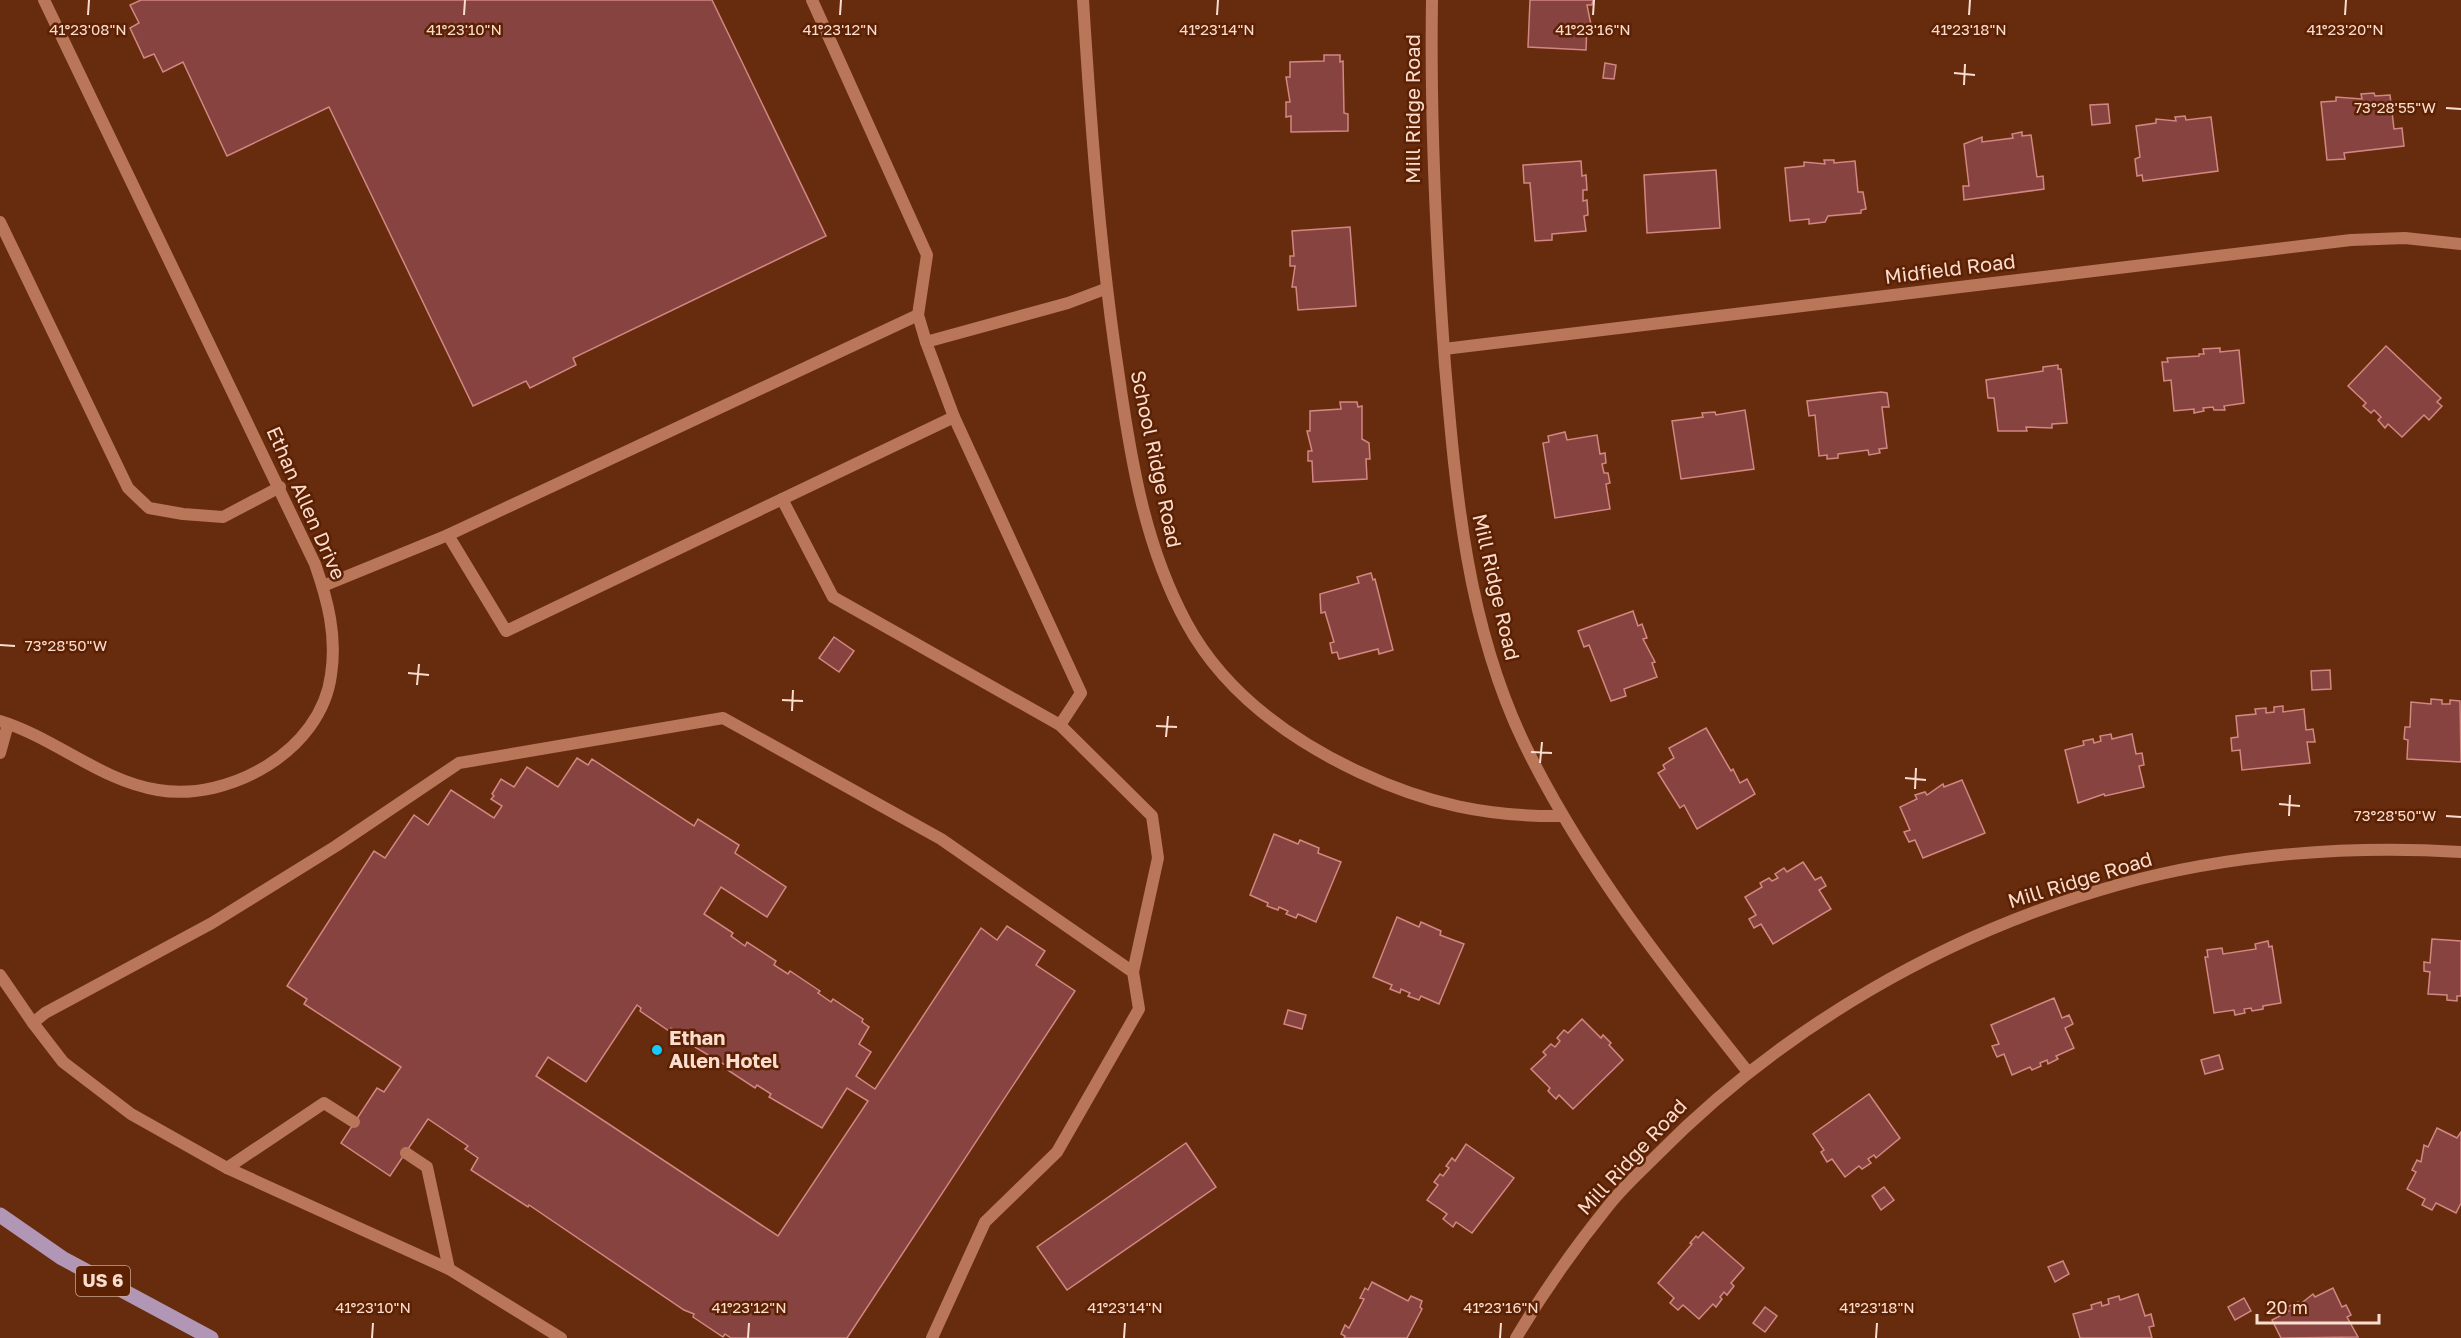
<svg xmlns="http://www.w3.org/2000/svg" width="2461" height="1338" viewBox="0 0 2461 1338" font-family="'Golos Text',sans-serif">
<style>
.building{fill:#874340;stroke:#d38782;stroke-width:1.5;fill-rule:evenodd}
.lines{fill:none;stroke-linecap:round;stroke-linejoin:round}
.lane{stroke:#b97659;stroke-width:12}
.street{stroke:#b97659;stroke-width:12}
.primary{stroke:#b196b6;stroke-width:15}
.ticks{fill:none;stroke:#fbddd0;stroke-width:2}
.poi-dot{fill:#14cafb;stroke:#5b2102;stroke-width:2}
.labels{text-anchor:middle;stroke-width:5;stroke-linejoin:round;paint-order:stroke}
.shield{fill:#5b2102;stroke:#cba592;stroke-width:1.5}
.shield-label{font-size:18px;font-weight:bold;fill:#fbddd0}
.street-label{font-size:20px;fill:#fbddd0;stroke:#5b2102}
.poi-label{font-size:20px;font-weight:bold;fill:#fbddd0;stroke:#5b2102;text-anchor:start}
.ticks-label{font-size:15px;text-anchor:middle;fill:#fbddd0;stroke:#5b2102;stroke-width:5;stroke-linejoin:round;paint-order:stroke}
</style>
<rect width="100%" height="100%" fill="#672c0e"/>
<g class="building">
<polygon points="141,0 712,0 826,236 573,358 576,365 530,388 526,381 473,406 329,107 227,156 183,62 163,72 154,54 144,58 130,28 139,23 130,5"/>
<polygon points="1530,0 1593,0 1592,5 1587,5 1591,25 1587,25 1586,50 1528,47"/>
<polygon points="1324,55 1340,55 1340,62 1343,61 1344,113 1348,114 1348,131 1291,132 1291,116 1286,117 1286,102 1290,102 1286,77 1290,77 1290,62 1324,61"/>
<polygon points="1605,63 1616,65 1614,79 1603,78"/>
<polygon points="2374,93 2375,96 2390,95 2394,129 2402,128 2404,146 2344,153 2345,159 2327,160 2321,102 2336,101 2336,97 2362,99 2361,94"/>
<polygon points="2108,104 2110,123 2092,125 2090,105"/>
<polygon points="2185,116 2186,120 2211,117 2218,171 2143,181 2142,175 2137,176 2135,159 2140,157 2136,126 2156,123 2156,119 2176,121 2175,117"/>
<polygon points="2022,132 2022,136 2031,135 2037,177 2043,176 2044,189 1964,200 1963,186 1969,186 1964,144 1982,137 1982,142 2013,138 2012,134"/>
<polygon points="1824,160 1834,160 1834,163 1855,161 1858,192 1863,192 1866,209 1861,210 1861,213 1828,216 1825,222 1809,224 1809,219 1790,221 1785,168 1804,166 1804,162 1825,164"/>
<polygon points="1581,161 1582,176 1586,175 1587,190 1583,190 1583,201 1587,200 1588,215 1584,216 1586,231 1552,234 1552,240 1535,241 1530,183 1524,183 1523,165"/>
<polygon points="1716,170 1720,228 1647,233 1644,175"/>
<polygon points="1350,227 1356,306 1298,310 1296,287 1292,287 1295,266 1290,266 1290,256 1294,256 1292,231"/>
<polygon points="2386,346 2441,398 2437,402 2442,406 2429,420 2424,415 2402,437 2388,424 2385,428 2378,420 2381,417 2374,410 2371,413 2363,406 2366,403 2348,386"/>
<polygon points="2220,348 2220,352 2239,350 2244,403 2224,406 2225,410 2214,410 2213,407 2203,408 2204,411 2194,413 2194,409 2174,411 2171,380 2164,381 2162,362 2168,362 2167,358 2199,356 2199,354 2204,354 2203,349"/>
<polygon points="2058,365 2058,369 2061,369 2067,423 2052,424 2052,428 2026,427 2027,431 1998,431 1994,398 1988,398 1986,380 2043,371 2043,367"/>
<polygon points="1881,392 1887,393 1889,407 1882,407 1887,448 1879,449 1880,453 1869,455 1868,450 1838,454 1838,458 1827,459 1827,455 1819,456 1815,415 1809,416 1807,401"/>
<polygon points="1340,402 1357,402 1358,407 1362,406 1362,439 1369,443 1370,459 1366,459 1367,479 1313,482 1312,461 1308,461 1308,451 1312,451 1307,431 1310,431 1310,411 1341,409"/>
<polygon points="1745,410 1754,469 1681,479 1672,421 1703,417 1702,413 1715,412 1716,415"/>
<polygon points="1565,432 1567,440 1597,435 1600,454 1605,453 1606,463 1602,464 1604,473 1608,473 1610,483 1606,484 1610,509 1555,518 1543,443 1549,442 1548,436"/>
<polygon points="1371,573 1373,580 1375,579 1393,650 1379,654 1378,649 1339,659 1337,652 1332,653 1330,643 1334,642 1325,612 1321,613 1320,594 1359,583 1357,577"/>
<polygon points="1633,611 1638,626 1642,624 1647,638 1643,639 1655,662 1652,663 1657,677 1624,689 1626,696 1611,701 1589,645 1584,647 1578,631"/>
<polygon points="834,637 854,651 839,672 819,658"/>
<polygon points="2330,670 2331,689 2312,690 2311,671"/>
<polygon points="2431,699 2442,700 2442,704 2450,704 2450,700 2460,701 2461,762 2407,759 2408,740 2404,739 2405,727 2410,727 2411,702 2431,704"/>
<polygon points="2283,706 2283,712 2304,709 2306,730 2313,729 2315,742 2307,742 2310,763 2242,770 2240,750 2232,751 2231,738 2238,737 2236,716 2256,714 2255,709 2266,708 2266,713 2274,712 2274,707"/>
<polygon points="1706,728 1731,771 1733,769 1740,783 1747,779 1755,794 1697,829 1684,805 1680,808 1658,773 1665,769 1663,765 1674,758 1669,748"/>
<polygon points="2111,734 2112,739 2132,734 2136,754 2142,753 2144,765 2139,766 2144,787 2105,796 2104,794 2078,803 2065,750 2084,745 2083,741 2093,739 2094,743 2101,741 2100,736"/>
<path d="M577 758 588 765 592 759 694 826 698 819 739 845 735 853 786 887 767 917 721 887 704 914 733 933 731 936 745 946 747 942 776 961 774 965 788 974 790 971 820 991 818 993 831 1002 833 999 863 1019 862 1022 869 1027 859 1044 871 1052 856 1076 875 1089 981 928 997 940 1007 926 1045 951 1036 965 1075 991 847 1338H731L725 1334 723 1337 693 1317 694 1314 684 1310 529 1205 528 1207 471 1170 478 1158 465 1149 468 1146 428 1119 390 1176 341 1143 377 1088 384 1092 401 1067 304 1004 307 999 287 986 374 851 385 858 414 815 428 825 451 790 494 818 502 806 491 799 494 796 492 794 501 779 514 787 527 767 558 787ZM637 1005 641 1008 640 1011 669 1031 671 1028 684 1037 683 1040 727 1066 726 1069 755 1088 757 1085 771 1094 769 1097 822 1128 847 1088 868 1101 778 1236 536 1076 548 1057 586 1082Z"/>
<polygon points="1962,780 1985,833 1923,858 1915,840 1909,842 1904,832 1910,830 1900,807 1917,799 1915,795 1925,792 1927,795 1943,784 1944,787"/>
<polygon points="1274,834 1298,844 1300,840 1319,848 1318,853 1341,862 1316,922 1298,914 1296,918 1286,914 1288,911 1279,907 1278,910 1267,906 1268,903 1250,895"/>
<polygon points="1803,862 1815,880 1821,877 1826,886 1819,890 1831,909 1773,944 1761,924 1754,928 1749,919 1756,915 1745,897 1762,887 1760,883 1769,878 1772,881 1778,878 1775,874 1784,868 1787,872"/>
<polygon points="1397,917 1419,927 1421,922 1441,931 1440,935 1464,944 1439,1004 1421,996 1419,1000 1408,996 1410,993 1401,989 1400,993 1390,989 1392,985 1373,977"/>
<polygon points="2432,939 2461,941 2461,996 2457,996 2457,1001 2447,1000 2447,995 2428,994 2430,972 2424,971 2424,962 2430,963"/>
<polygon points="2268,941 2269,947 2272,946 2281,1003 2263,1006 2263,1009 2252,1011 2251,1008 2244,1009 2245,1013 2235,1015 2234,1010 2214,1013 2205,957 2208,957 2207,950 2222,948 2223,954 2256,949 2255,944"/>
<polygon points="2054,998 2062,1018 2069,1015 2073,1024 2065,1028 2074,1048 2056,1056 2058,1059 2048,1064 2047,1060 2040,1063 2041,1066 2032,1070 2030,1067 2012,1075 2004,1054 1997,1057 1992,1046 1999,1044 1991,1025"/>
<polygon points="1288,1010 1306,1015 1302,1029 1284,1024"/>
<polygon points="1582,1019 1601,1038 1603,1035 1611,1043 1609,1045 1623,1060 1573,1109 1559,1095 1556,1099 1548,1091 1550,1088 1531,1069 1546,1055 1543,1052 1551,1044 1555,1047 1560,1041 1557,1038 1564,1030 1568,1033"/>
<polygon points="2219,1055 2223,1069 2205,1074 2201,1060"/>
<polygon points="1869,1094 1900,1138 1876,1158 1874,1155 1868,1159 1871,1163 1862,1169 1859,1166 1845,1177 1832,1159 1827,1162 1821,1152 1824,1150 1813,1134"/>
<polygon points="2437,1128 2457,1138 2461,1132 2461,1203 2456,1213 2436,1203 2432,1210 2422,1205 2425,1199 2407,1189 2416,1172 2412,1170 2417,1160 2421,1162 2424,1145 2428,1147"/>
<polygon points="1186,1143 1216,1187 1067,1290 1037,1247"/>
<polygon points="1466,1144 1514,1178 1472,1233 1456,1222 1453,1227 1443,1219 1447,1214 1427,1200 1438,1185 1434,1182 1440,1174 1443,1176 1449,1168 1446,1166 1452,1158 1455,1161"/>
<polygon points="1884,1187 1894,1200 1881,1210 1872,1196"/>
<polygon points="1703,1232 1744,1268 1731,1283 1734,1286 1727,1295 1724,1292 1720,1297 1722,1299 1716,1307 1713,1304 1699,1319 1683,1305 1678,1310 1670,1303 1674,1298 1658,1283 1692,1244 1690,1243 1696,1236 1698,1238"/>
<polygon points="2063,1261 2069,1274 2055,1282 2048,1267"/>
<polygon points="1372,1282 1408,1301 1411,1296 1422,1301 1420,1307 1422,1309 1407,1338 1344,1338 1345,1336 1341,1334 1345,1325 1349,1328 1364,1299 1360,1298 1365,1288 1368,1290"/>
<polygon points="2333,1288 2342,1307 2346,1305 2351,1315 2347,1317 2358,1337 2281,1338 2272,1320 2289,1311 2287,1307 2298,1302 2299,1305 2313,1294 2315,1297"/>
<polygon points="2138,1294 2145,1316 2151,1314 2154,1326 2149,1327 2152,1338 2080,1338 2073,1314 2092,1309 2091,1305 2101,1302 2102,1306 2109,1304 2108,1299 2119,1296 2120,1300"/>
<polygon points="2244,1298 2251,1311 2235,1320 2228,1307"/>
<polygon points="1765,1307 1777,1316 1765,1332 1753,1323"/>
</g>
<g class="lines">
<g class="lane">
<polyline points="0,222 128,488 149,508 183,514 223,517 280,487"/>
<polyline points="918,315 926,342"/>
<polyline points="782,499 833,597 1060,725 1081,693 954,417 926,342 1068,303 1105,289"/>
<polyline points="448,535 506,631 954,417"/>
<polyline points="323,586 448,535 918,315 927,255 812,0"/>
<polyline points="1060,725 1152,816 1158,858 1133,972"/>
<polyline points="0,753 8,724"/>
<polyline points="0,975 33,1023"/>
<polyline points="406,1153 427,1167 449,1269"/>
<polyline points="227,1168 324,1103 354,1122"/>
<polyline points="561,1338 449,1269 227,1168 131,1114 63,1062 33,1023 45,1013 212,923 336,846 459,763 723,718 941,839 1133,972 1139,1009 1057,1152 985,1222 932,1338"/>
</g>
<g class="street">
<path d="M1083 0C1091 127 1100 252 1119 377 1131 461 1145 546 1186 622 1223 691 1289 739 1359 772 1427 804 1487 817 1563 816"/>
<path d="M1432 0C1430 122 1436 243 1445 365 1456 494 1467 624 1524 743 1583 864 1665 968 1748 1072"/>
<polyline points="1444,349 2351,240 2405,238 2461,244"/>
<path d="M0 721C55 738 101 781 158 790 229 802 321 751 331 675 337 636 328 601 315 564L44 0"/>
<path d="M1516 1338C1544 1291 1575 1247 1609 1205 1623 1187 1640 1172 1656 1156 1783 1027 1947 932 2121 884 2230 854 2349 845 2461 852"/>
</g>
<polyline class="primary" points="0,1215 62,1258 211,1338"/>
</g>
<path class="ticks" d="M88 15 89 0M464 15 465 0M840 15 841 0M1217 15 1218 0M1593 15 1594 0M1969 15 1970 0M2345 15 2346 0M1954 73 1975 75M1964 85 1965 64M2446 108 2461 109M0 645 15 646M408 673 429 675M417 685 419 664M782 700 803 701M792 711 793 690M1156 726 1177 727M1166 737 1168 716M1531 752 1552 753M1540 763 1542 742M1905 778 1926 780M1915 789 1916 768M2279 804 2300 806M2289 816 2290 795M2446 816 2461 817M372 1338 373 1323M748 1338 749 1323M1124 1338 1125 1323M1500 1338 1501 1323M1876 1338 1877 1323"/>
<circle class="poi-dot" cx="657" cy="1050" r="6"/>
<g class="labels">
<rect class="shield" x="76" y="1266" width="54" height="30" rx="4.5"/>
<g class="shield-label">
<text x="103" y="1287">US 6</text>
</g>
<g class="street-label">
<text transform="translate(1413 109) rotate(-90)" y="7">Mill Ridge Road</text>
<text transform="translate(1950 269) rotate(-7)" y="7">Midfield Road</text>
<text transform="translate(1156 459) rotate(78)" y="7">School Ridge Road</text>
<text transform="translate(306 503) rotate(66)" y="7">Ethan Allen Drive</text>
<text transform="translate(1496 587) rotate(77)" y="7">Mill Ridge Road</text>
<text transform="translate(2080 880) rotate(-17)" y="7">Mill Ridge Road</text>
<text transform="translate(1632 1157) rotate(-47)" y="7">Mill Ridge Road</text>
</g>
<g class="poi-label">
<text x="669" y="1045">Ethan<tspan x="669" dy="23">Allen Hotel</tspan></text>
</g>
</g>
<g class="ticks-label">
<text x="2345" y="35">41°23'20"N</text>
<text x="88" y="35">41°23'08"N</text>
<text x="464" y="35">41°23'10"N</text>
<text x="840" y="35">41°23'12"N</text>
<text x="1217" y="35">41°23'14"N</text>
<text x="1593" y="35">41°23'16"N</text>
<text x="1969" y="35">41°23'18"N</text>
<text x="2395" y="113">73°28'55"W</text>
<text x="66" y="651">73°28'50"W</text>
<text x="2395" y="821">73°28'50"W</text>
<text x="373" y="1313">41°23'10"N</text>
<text x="749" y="1313">41°23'12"N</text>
<text x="1125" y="1313">41°23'14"N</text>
<text x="1501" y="1313">41°23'16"N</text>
<text x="1877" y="1313">41°23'18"N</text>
</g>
<path d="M2257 1314v9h122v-9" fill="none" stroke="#fbddd0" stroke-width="3"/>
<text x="2266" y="1314" font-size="18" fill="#fbddd0" stroke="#5b2102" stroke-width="4.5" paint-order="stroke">20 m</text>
</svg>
